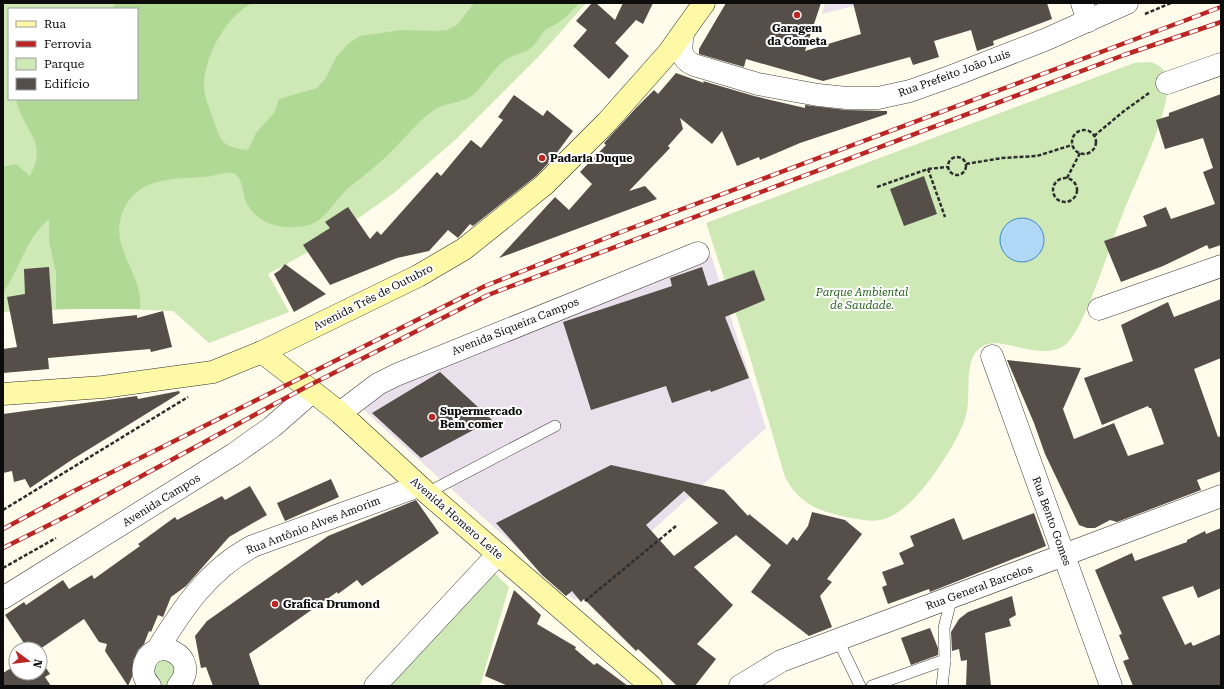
<svg xmlns="http://www.w3.org/2000/svg" width="1224" height="689" viewBox="0 0 1224 689" font-family="'Roboto Serif',serif">
<style>
.industrial{fill:#eae0eb}
.green{fill:#cee8b6;fill-rule:evenodd}
.forest{fill:#b0d995}
.water{fill:#b1d8f6;stroke:#388acc}
.building{fill:#554e49;fill-rule:evenodd}
.lines{fill:none;stroke-linecap:round;stroke-linejoin:round}
.lane-casing{stroke:#3f3f3f;stroke-width:12}
.street-casing{stroke:#3f3f3f;stroke-width:23}
.secondary-casing{stroke:#2e2e2e;stroke-width:23}
.path{stroke:#2e2e2e;stroke-width:2.5;stroke-dasharray:4 2;stroke-linecap:butt}
.lane{stroke:#fff;stroke-width:11}
.street{stroke:#fff;stroke-width:22}
.secondary{stroke:#fef9a7;stroke-width:22}
.rail-casing{stroke:#bb2625;stroke-width:4.5}
.rail{stroke:#fff;stroke-width:3;stroke-dasharray:9;stroke-linecap:butt}
.poi-dot{fill:#bb2625;stroke:#fff;stroke-width:1.5}
.labels{text-anchor:middle;stroke-width:4;stroke-linejoin:round;paint-order:stroke}
.poi-label{font-size:11px;font-weight:bold;fill:#0c0c0c;stroke:#fff;text-anchor:start}
.street-label{font-size:11px;fill:#0c0c0c;stroke:#fff}
.park-label{font-size:11px;font-style:italic;fill:#28631d;stroke:#fff}
</style>
<rect width="100%" height="100%" fill="#fffceb"/>
<g class="industrial">
<polygon points="825,3 865,3 822,14"/>
<polygon points="711,255 766,428 575,600 357,404"/>
</g>
<g class="green">
<path d="M3 3H586L542 53 455 140 394 193 319 246 268 274 289 312 209 343 173 311 101 308 3 312ZM9 9H137V99H9Z"/>
<path d="M1151 62C1163 66 1169 74 1168 87 1164 127 1134 183 1120 221 1109 247 1084 331 1065 345 1046 359 1016 344 994 343 960 346 972 388 967 411 963 430 951 449 940 465 927 485 909 509 887 518 875 523 864 520 851 518 822 512 800 506 785 477L749 354 706 223 1134 63Z"/>
<polygon points="491,570 509,587 480,686 383,686"/>
<polygon points="177,657 173,686 157,686 151,659"/>
</g>
<path class="forest" d="M115 3H253C227 15 207 52 204 81 203 94 209 107 213 119 221 142 223 148 248 150L256 133 274 113 279 99 317 88 326 78 336 57 349 43 360 36 402 30 436 31 447 30 457 25 474 3H579C572 11 565 19 556 24 552 27 548 27 544 31 540 36 537 43 532 47 524 54 512 54 504 61 492 70 485 84 474 94 463 103 451 102 439 107 434 109 429 114 425 117 409 132 395 149 378 164 368 173 356 181 346 190 335 201 324 221 309 225 284 231 255 225 245 199 243 191 242 178 235 174 228 170 212 177 204 177 171 179 133 177 121 217 111 250 144 276 140 309H56V272L49 241V219C27 237 19 269 3 293V167L16 164 30 176C49 140 23 132 16 99H137V9H112Z"/>
<circle class="water" cx="1022" cy="240" r="22"/>
<g class="building">
<polygon points="592,3 596,3 615,20 623,3 653,3 643,24 636,20 615,43 629,56 609,79 573,46 587,30 576,21"/>
<polygon points="726,3 821,3 805,51 861,34 853,3 1047,3 1052,19 993,41 994,45 977,51 971,30 934,41 939,57 913,65 910,57 823,81 746,59 744,67 699,54 699,49"/>
<polygon points="676,73 704,83 703,81 754,96 805,108 805,105 846,110 887,111 887,114 800,143 760,160 759,157 737,166 722,131 712,144 680,118 683,129 668,146 670,148 629,191 645,186 657,199 499,258 555,197 569,210 592,184 580,172 606,145 604,143 636,108 654,90 658,94"/>
<polygon points="1221,94 1221,245 1209,249 1207,245 1163,266 1121,282 1104,241 1147,226 1143,216 1166,207 1171,219 1215,204 1203,172 1213,168 1203,138 1165,149 1156,120 1169,116 1169,113"/>
<polygon points="514,95 543,116 547,110 573,131 553,158 536,176 473,226 470,224 458,238 448,230 429,251 397,258 330,285 303,245 330,228 325,222 348,207 370,239 377,231 381,235 437,172 441,176 471,140 481,148 503,120 498,117"/>
<polygon points="924,176 937,214 904,226 890,189"/>
<polygon points="285,264 326,294 294,312 274,274 280,270"/>
<polygon points="49,267 53,324 137,315 137,318 163,311 172,347 151,352 150,349 48,358 49,369 3,373 3,349 17,347 7,297 25,294 24,269"/>
<polygon points="702,267 708,286 754,270 765,300 725,317 749,378 711,392 710,390 672,403 666,386 591,410 563,322 672,286 670,278"/>
<polygon points="1221,299 1221,358 1194,369 1218,437 1221,436 1221,471 1197,480 1201,490 1117,522 1110,520 1095,528 1087,528 1079,525 1045,454 1034,423 1007,360 1081,368 1063,409 1074,439 1114,423 1128,456 1164,444 1151,408 1149,408 1148,406 1102,425 1084,378 1133,361 1121,325 1168,302 1174,317"/>
<polygon points="440,372 492,420 421,458 372,413"/>
<polygon points="179,391 180,393 73,459 30,488 25,479 14,482 12,471 3,473 3,414 137,396 138,399"/>
<path d="M611 465 724 490 748 516 749 514 787 545 793 537 797 541 808 526 812 512 845 520 862 534 827 579 832 582 820 596 832 627 809 636 751 592 771 565 736 535 694 567 733 605 697 644 716 659 695 686H677L638 649 636 651 584 599 581 602 572 591 566 596 542 575 496 523ZM684 491 718 523 674 556 646 525Z"/>
<polygon points="331,479 339,497 285,521 277,503"/>
<polygon points="250,486 267,515 229,537 186,586 171,597 163,617 158,615 151,632 149,631 144,644 138,650 133,661 132,677 128,686 105,651 107,644 99,642 84,619 40,649 28,649 5,615 24,602 26,605 63,580 69,589 92,575 94,579 140,546 138,544 175,517 177,520 222,496 225,500"/>
<polygon points="416,500 439,533 362,586 357,580 338,594 337,592 249,654 260,686 213,686 206,667 201,668 195,636 207,621 328,536"/>
<polygon points="1034,513 1046,546 930,592 929,589 888,604 882,587 887,585 882,572 904,564 899,553 914,546 910,536 954,518 963,540"/>
<polygon points="1221,528 1221,588 1198,598 1193,586 1162,597 1185,645 1191,642 1193,646 1221,634 1221,686 1133,686 1123,661 1129,659 1119,635 1122,634 1095,570 1132,553 1135,561 1187,542 1187,540 1205,531 1206,534"/>
<polygon points="514,590 541,615 537,624 576,647 575,649 594,665 597,663 628,686 508,686 485,676"/>
<polygon points="1012,596 1016,615 1009,619 1011,626 985,633 991,686 966,686 967,660 961,661 959,649 952,651 951,632 959,619 968,612"/>
<polygon points="930,628 938,648 938,655 911,665 901,638"/>
<polygon points="40,659 50,674 45,677 51,686 3,686 3,673 16,665 16,673 40,673"/>
</g>
<g class="lines">
<defs>
<g id="lane">
<polyline points="427,493 555,426"/>
<polyline points="838,640 860,686"/>
<polyline points="872,686 945,660"/>
<polyline points="942,686 945,660 944,628 952,596"/>
</g>
<g id="street">
<polyline points="1082,3 1088,21"/>
<path d="M683 34C680 49 680 59 694 65L758 84 818 95 847 98H878L910 91 952 76 1047 39 1127 3"/>
<polyline points="1167,83 1221,64"/>
<polyline points="1099,309 1221,266"/>
<polyline points="992,356 1111,686"/>
<polyline points="340,413 378,384 396,375 698,253"/>
<polyline points="3,598 234,454 272,427 312,392"/>
<path d="M157 650C183 608 208 570 253 546L419 486"/>
<path d="M150 686C145 681 142 673 144 666 152 632 204 656 178 686"/>
<polyline points="375,686 498,554"/>
<polyline points="740,686 781,661 1221,496"/>
</g>
<g id="secondary">
<polyline points="262,352 340,413 427,493 651,686"/>
<polyline points="3,394 103,387 213,372 262,352 418,276 464,249 544,185 607,122 669,52 704,3"/>
</g>
</defs>
<use href="#lane" class="lane-casing"/>
<use href="#street" class="street-casing"/>
<use href="#secondary" class="secondary-casing"/>
<g class="path">
<polyline points="1145,14 1171,3"/>
<circle cx="1084" cy="142" r="12"/>
<polyline points="1094,136 1124,111 1149,93"/>
<circle cx="957" cy="166" r="9"/>
<polyline points="966,164 1002,158 1037,156 1072,145"/>
<polyline points="928,169 947,167"/>
<polyline points="1067,178 1080,153"/>
<circle cx="1065" cy="190" r="12"/>
<polyline points="877,187 928,169 945,217"/>
<polyline points="3,510 188,397"/>
<polyline points="3,568 56,538"/>
<polyline points="585,601 676,526"/>
</g>
<use href="#lane" class="lane"/>
<use href="#street" class="street"/>
<use href="#secondary" class="secondary"/>
<defs>
<g id="rail">
<polyline points="3,529 72,492 485,286 621,232 1221,7"/>
<polyline points="3,548 77,511 306,387 488,295 1124,55 1221,22"/>
</g>
</defs>
<use href="#rail" class="rail-casing"/>
<use href="#rail" class="rail"/>
</g>
<g class="poi-dot">
<circle cx="797" cy="15" r="4"/>
<circle cx="542" cy="158" r="4"/>
<circle cx="432" cy="417" r="4"/>
<circle cx="275" cy="604" r="4"/>
</g>
<g class="labels">
<g class="poi-label">
<text x="797" y="32" text-anchor="middle">Garagem<tspan x="797" dy="13">da Cometa</tspan></text>
<text x="550" y="162">Padaria Duque</text>
<text x="440" y="415">Supermercado<tspan x="440" dy="13">Bem comer</tspan></text>
<text x="283" y="608">Grafica Drumond</text>
</g>
<g class="street-label">
<text transform="translate(954 73) rotate(-20)" y="4">Rua Prefeito João Luís</text>
<text transform="translate(373 297) rotate(-27)" y="4">Avenida Três de Outubro</text>
<text transform="translate(515 326) rotate(-22)" y="4">Avenida Siqueira Campos</text>
<text transform="translate(161 500) rotate(-32)" y="4">Avenida Campos</text>
<text transform="translate(457 518) rotate(41)" y="4">Avenida Homero Leite</text>
<text transform="translate(1052 521) rotate(70)" y="4">Rua Bento Gomes</text>
<text transform="translate(313 525) rotate(-21)" y="4">Rua Antônio Alves Amorim</text>
<text transform="translate(979 587) rotate(-20)" y="4">Rua General Barcelos</text>
</g>
<g class="park-label">
<text x="862" y="296">Parque Ambiental<tspan x="862" dy="13">de Saudade.</tspan></text>
</g>
</g>
<rect width="1224" height="689" fill="none" stroke="#0c0c0c" stroke-width="8"/>
<rect x="8" y="8" width="130" height="92" fill="#ffffff" stroke="#9e9e9e"/>
<rect x="16" y="21" width="20" height="6" fill="#fef9a7" stroke="#9e9e9e"/>
<text x="44" y="28" font-size="12" fill="#0c0c0c">Rua</text>
<rect x="16" y="41" width="20" height="6" fill="#bb2625" stroke="#9e9e9e"/>
<text x="44" y="48" font-size="12" fill="#0c0c0c">Ferrovia</text>
<rect x="16" y="58" width="20" height="12" fill="#cee8b6" stroke="#9e9e9e"/>
<text x="44" y="68" font-size="12" fill="#0c0c0c">Parque</text>
<rect x="16" y="78" width="20" height="12" fill="#554e49" stroke="#9e9e9e"/>
<text x="44" y="88" font-size="12" fill="#0c0c0c">Edifício</text>
<g transform="translate(28 661) rotate(105)"><circle r="19" fill="#ffffff" stroke="#9e9e9e"/>
<path d="M0-3L7 15L0 10L-7 15Z" fill="#bb2625"/>
<text y="-6" font-size="11" font-weight="bold" text-anchor="middle" fill="#0c0c0c">N</text>
</g>
</svg>
